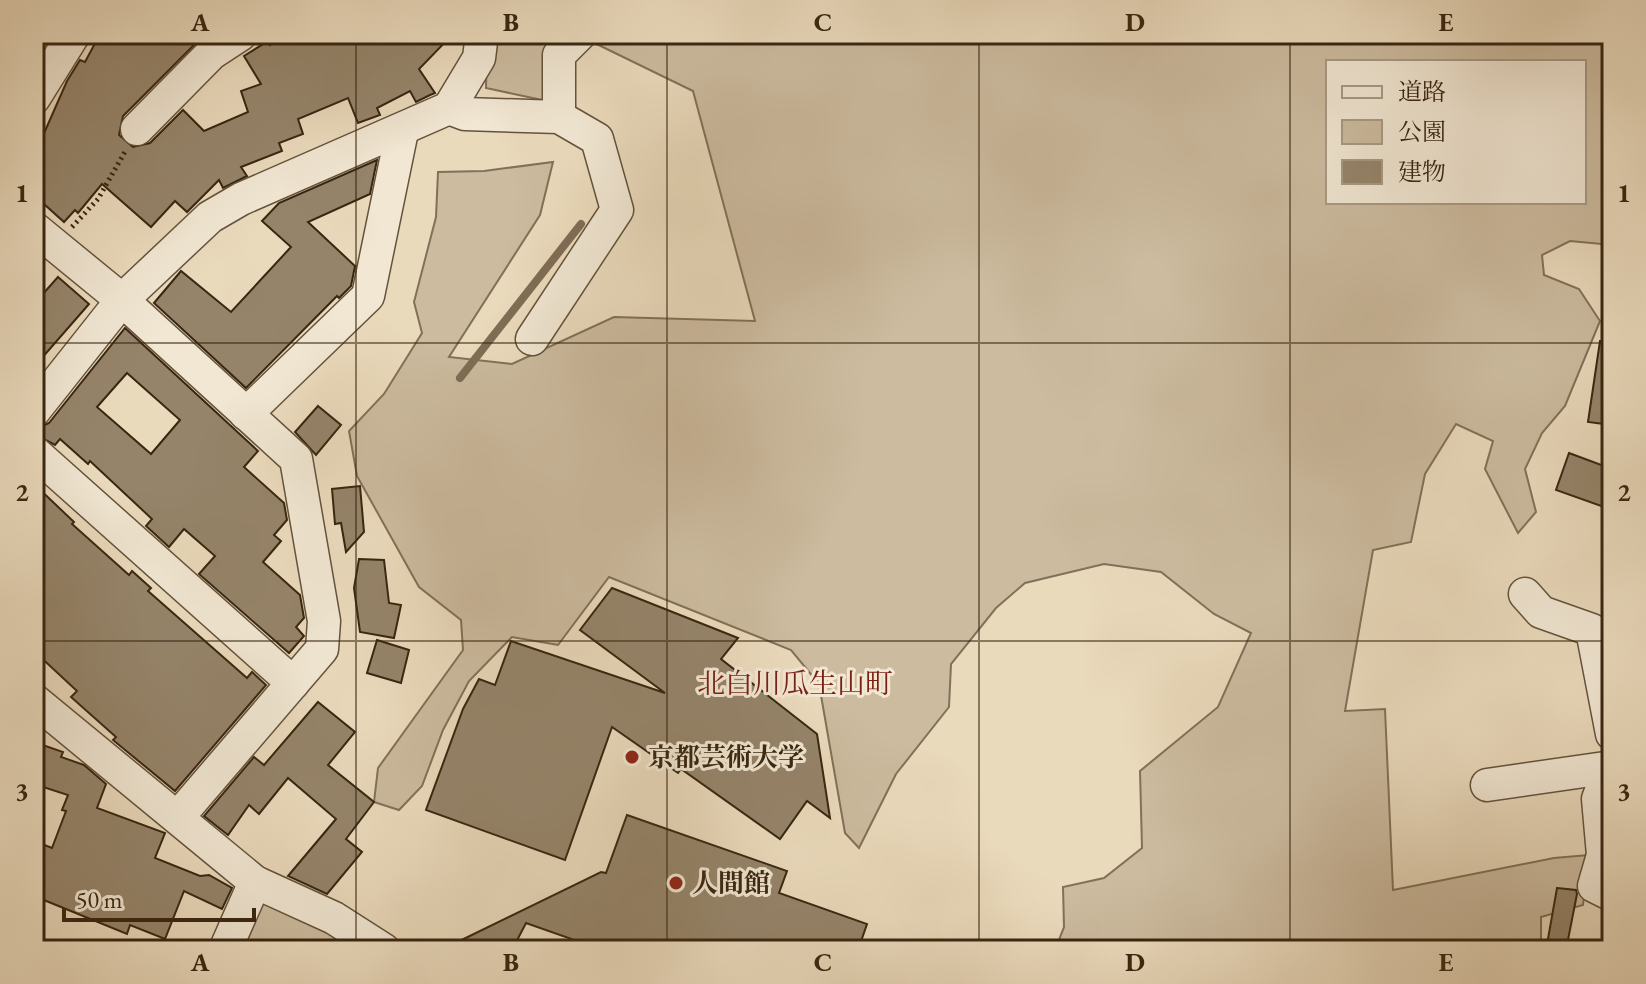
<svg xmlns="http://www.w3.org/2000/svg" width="1646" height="984" viewBox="0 0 1646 984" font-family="'EB Garamond','Noto Serif JP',serif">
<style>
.green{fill:#ccbb9f;stroke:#827058;stroke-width:2;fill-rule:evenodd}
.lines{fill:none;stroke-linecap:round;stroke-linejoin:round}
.stream{stroke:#7e6d55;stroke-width:8}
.building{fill:#95846a;stroke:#382611;stroke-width:2;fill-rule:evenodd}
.minor-casing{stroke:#64533c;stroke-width:35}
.path{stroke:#382611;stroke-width:5;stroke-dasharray:2 4;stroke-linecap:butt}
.minor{stroke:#f1e7d3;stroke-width:32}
.grid{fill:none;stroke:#382611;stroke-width:2;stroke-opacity:0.55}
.poi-dot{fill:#8f2418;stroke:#f1e7d3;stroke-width:3}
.labels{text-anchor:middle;stroke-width:6;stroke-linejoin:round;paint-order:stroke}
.poi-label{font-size:26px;font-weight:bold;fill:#382611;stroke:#f1e7d3;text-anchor:start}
.neighbourhood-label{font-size:28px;fill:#7a1f14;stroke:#f1e7d3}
.neatline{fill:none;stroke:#382611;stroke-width:3}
.grid-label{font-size:26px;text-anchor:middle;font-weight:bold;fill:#382611}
</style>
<rect width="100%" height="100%" fill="#eadabc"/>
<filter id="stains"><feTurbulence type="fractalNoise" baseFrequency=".0025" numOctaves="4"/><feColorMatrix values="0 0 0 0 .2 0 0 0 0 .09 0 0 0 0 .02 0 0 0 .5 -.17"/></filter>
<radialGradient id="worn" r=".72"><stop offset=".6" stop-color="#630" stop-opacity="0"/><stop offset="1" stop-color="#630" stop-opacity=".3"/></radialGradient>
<g class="green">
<polygon points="487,34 567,34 547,101 486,88"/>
<path d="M576 34H1612V245L1570 241 1542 255 1544 275 1579 289 1600 321 1565 406 1542 433 1525 469 1536 512 1518 533 1485 469 1493 441 1456 424 1425 474 1411 542 1373 550 1345 711 1385 709 1393 890 1554 858 1588 855 1583 905 1541 917V950H1055L1064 927 1063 887 1104 878 1142 848 1140 771 1218 707 1251 633 1214 614 1161 572 1104 564 1025 583 996 608 951 664 949 707 896 774 859 848 845 833 819 684 791 650 609 577 558 645 512 637 469 681 443 730 422 786 399 810 374 802 378 768 463 650 461 620 419 587 357 476 349 431 384 394 422 333 414 302 436 217 438 172 484 171 553 162 540 215 449 357 512 364 614 317 755 321 693 91ZM1328 62H1584V202H1328Z"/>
<polygon points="260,898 368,950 231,950"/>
</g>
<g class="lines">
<polyline class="stream" points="460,378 581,224"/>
</g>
<g class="building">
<polygon points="100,34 205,34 123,116 119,135 133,147 150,143 183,110 204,131 248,112 241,91 261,84 244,56 268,41 270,45 288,34 453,34 419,69 435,93 430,95 416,102 410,91 377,108 380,115 358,123 348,98 298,119 303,134 279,143 282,151 241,167 247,176 223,188 219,180 187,212 175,201 151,227 102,184 78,213 75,210 64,222 34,195 34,156 67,81 80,60 85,62"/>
<polygon points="377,160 370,194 308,222 355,266 351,286 339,298 337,296 246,388 154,303 181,271 231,312 291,247 262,221 279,203"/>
<polygon points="58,277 89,304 34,367 34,304"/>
<path d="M125 328 258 451 244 467 284 503 287 520 274 535 281 541 263 562 300 595 304 618 296 627 304 636 289 653 199 574 215 556 184 529 169 547 146 526 152 519 90 461 88 464 60 439 55 445 34 434V430L49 423ZM127 373 180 420 151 454 97 407Z"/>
<polygon points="1600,341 1612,342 1612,425 1588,422"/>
<polygon points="318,406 341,425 316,455 295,432"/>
<polygon points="1569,453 1612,469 1612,485 1604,507 1556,490"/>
<polygon points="34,484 74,522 72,524 129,575 132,571 151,588 148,591 247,678 252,672 266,685 175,791 113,740 116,737 71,697 77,691 34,651"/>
<polygon points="360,486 364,532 346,552 341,523 335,524 332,489"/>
<polygon points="359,559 384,560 389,603 401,605 394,638 360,632 354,588"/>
<polygon points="612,588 738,638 721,659 817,734 830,818 807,801 780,839 681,769 678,773 612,727 565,860 426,810 463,709 479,679 495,685 511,641 665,693 580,630"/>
<polygon points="377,640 409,650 401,683 367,673"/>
<polygon points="318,702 355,732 328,765 374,802 346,839 362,852 327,894 288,876 336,819 288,778 259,814 249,805 228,835 204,816 254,757 264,765"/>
<polygon points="34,742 63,752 61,757 84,765 106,784 97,808 165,833 155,858 200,876 209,875 232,888 222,909 184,891 165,939 130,925 127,934 34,896 34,841 52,848 66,811 62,810 68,795 34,784"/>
<polygon points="627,815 787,871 779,893 867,924 858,950 580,950 583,943 526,923 512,950 441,950 601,872 606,873"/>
<polygon points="1557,888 1576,890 1577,894 1566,950 1546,950"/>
</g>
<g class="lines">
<defs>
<g id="minor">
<polyline points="34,98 74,34"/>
<polyline points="449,108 465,114 559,117 597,139 617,210 532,339"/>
<polyline points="559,117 559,55 580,34"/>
<polyline points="137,129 212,53 241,34"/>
<polyline points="34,228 122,300 210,217 241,199 449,108 479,58 482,34"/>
<polyline points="34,411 122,300 296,459 324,621 322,649 178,817"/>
<polyline points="246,414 368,296 402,131"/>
<polyline points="34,452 293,683"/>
<polyline points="1525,594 1541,612 1592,630 1612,734"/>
<polyline points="34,700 255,882 334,918 384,950"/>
<polyline points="1610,767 1598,799 1603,855 1594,886 1612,895"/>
<polyline points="1487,785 1612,767"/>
<polyline points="225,950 255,882"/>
</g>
</defs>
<use href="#minor" class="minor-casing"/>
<polyline class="path" points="72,227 98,199 126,150"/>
<use href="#minor" class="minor"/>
</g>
<path class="grid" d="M356 34V950M667 34V950M979 34V950M1290 34V950M34 343H1612M34 641H1612"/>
<g class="poi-dot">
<circle cx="632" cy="757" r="8"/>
<circle cx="676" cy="883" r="8"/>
</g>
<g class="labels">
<g class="poi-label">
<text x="648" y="766">京都芸術大学</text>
<text x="692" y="892">人間館</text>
</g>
<g class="neighbourhood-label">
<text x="795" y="693">北白川瓜生山町</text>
</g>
</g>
<rect width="1646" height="984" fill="none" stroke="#eadabc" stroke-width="88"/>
<rect x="1326" y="60" width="260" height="144" fill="#f1e7d3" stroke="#a79a85" stroke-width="2"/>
<rect x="1342" y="86" width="40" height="12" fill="#f1e7d3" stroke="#a79a85" stroke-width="2"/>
<text x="1398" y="100" font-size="24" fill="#382611">道路</text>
<rect x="1342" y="120" width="40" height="24" fill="#ccbb9f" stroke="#a79a85" stroke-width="2"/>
<text x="1398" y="140" font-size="24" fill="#382611">公園</text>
<rect x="1342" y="160" width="40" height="24" fill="#95846a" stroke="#a79a85" stroke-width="2"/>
<text x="1398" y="180" font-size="24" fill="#382611">建物</text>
<path d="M64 908v12h190v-12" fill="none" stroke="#382611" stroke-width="4"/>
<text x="76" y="908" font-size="24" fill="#382611" stroke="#f1e7d3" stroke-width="6" paint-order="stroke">50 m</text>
<rect x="44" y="44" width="1558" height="896" class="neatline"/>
<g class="grid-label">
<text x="200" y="31">A</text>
<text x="511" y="31">B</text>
<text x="823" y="31">C</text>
<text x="1135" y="31">D</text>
<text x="1446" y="31">E</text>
<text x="22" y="202">1</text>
<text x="1624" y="202">1</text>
<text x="22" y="501">2</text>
<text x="1624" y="501">2</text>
<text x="22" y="800">3</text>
<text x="1624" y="800">3</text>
<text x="200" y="971">A</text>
<text x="511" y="971">B</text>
<text x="823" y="971">C</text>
<text x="1135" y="971">D</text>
<text x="1446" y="971">E</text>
</g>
<rect width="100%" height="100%" filter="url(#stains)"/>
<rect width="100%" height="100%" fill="url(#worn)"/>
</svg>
